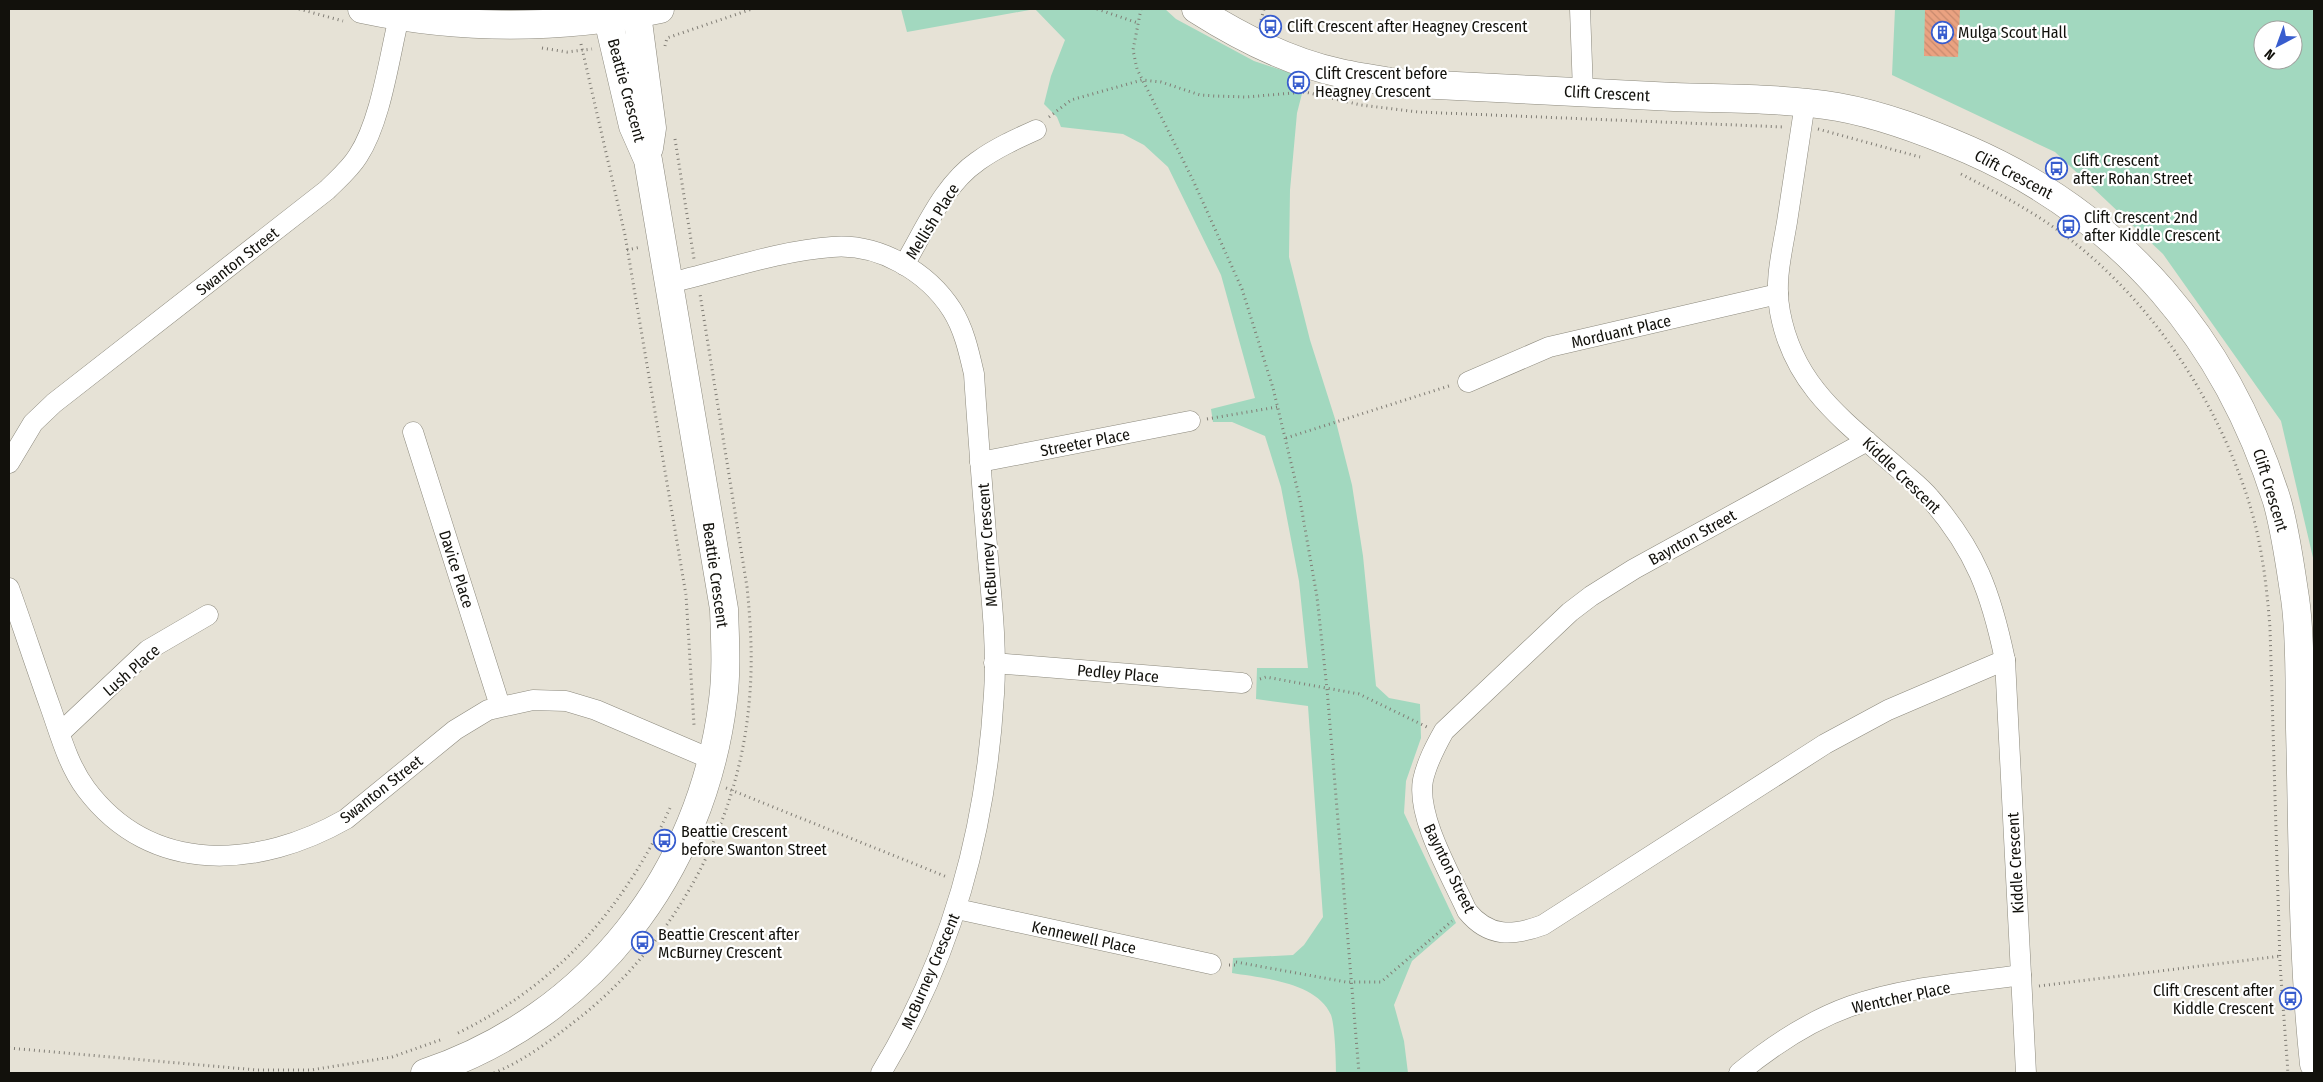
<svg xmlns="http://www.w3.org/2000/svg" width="2323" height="1082" viewBox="0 0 2323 1082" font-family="'Fira Sans Condensed',sans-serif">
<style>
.green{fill:#a2d8bf;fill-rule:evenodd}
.building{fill:url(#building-back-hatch)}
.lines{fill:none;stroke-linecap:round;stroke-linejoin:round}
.street-casing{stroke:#8c897d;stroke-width:21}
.secondary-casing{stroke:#8c897d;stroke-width:29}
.path{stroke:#807d75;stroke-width:3;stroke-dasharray:1 4;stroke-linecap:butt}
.street{stroke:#fff;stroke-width:20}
.secondary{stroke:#fff;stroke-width:28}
.labels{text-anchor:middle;stroke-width:4.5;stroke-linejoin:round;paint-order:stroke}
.poi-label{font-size:16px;fill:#12110c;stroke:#fff;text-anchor:start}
.street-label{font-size:16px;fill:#12110c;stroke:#fff}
</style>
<defs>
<pattern id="building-back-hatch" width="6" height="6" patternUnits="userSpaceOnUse" patternTransform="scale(1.25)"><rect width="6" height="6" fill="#eaa281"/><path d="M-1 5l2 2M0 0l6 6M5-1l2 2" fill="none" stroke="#c88a6e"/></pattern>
</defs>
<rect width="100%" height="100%" fill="#e6e2d6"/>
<g class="green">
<path d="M901 9H1165L1176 19 1254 61 1306 78 1297 113 1290 190 1289 257 1310 340 1336 422 1352 485 1363 556 1376 686 1389 698 1420 704 1421 738 1406 781 1404 813 1456 923 1412 961 1394 1005 1404 1041 1408 1073H1336C1336 1061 1335 1026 1331 1015 1317 982 1262 978 1232 973L1233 958 1293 955 1304 945 1323 917 1308 706 1256 699 1257 668H1308L1299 581 1281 487 1265 436 1232 422H1213L1211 409 1255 398 1221 275 1168 167 1144 145 1123 134 1061 127 1057 117 1044 104 1051 76 1065 40 1035 9 907 32Z"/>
<path d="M1895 9H2314V562L2281 421 2163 254 2055 152 1892 75ZM2263 30H2293V60H2263Z"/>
</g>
<polygon class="building" points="1925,9 1960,9 1958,57 1924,56"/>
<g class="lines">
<defs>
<g id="street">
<polyline points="1580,9 1583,92"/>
<path d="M1805 103C1799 143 1793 182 1787 222 1782 252 1774 282 1780 312 1794 388 1846 422 1900 470 1910 479 1922 488 1930 498 1976 551 1991 593 2005 660L2026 1073"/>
<path d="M904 265C925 230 943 185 978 161 996 148 1016 139 1036 130"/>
<path d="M669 283C722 271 777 251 832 247 878 243 927 271 952 310 964 329 969 352 974 374 978 436 983 497 988 558 992 603 997 649 994 694 986 831 952 955 881 1073"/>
<polyline points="1468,382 1549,347 1778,294"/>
<polyline points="413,432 500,706"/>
<path d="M1867 441 1634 569 1591 596 1570 612 1444 731C1435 747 1427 762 1423 780 1416 817 1452 877 1467 911 1489 938 1513 936 1543 925L1825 744 1888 710 2005 660"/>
<polyline points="980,462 1190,421"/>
<path d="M9 463 33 423 54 403 327 190C338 179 350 169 358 156 381 121 389 58 399 17"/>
<path d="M9 588C23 627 36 667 50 706 60 734 68 765 86 789 152 877 260 868 346 819L455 730 488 710 533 700 566 701 596 710 713 760"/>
<polyline points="994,663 1242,683"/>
<polyline points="60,733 148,650 208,615"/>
<polyline points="957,909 1211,964"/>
<path d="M1739 1073C1773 1045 1809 1021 1851 1006 1904 987 1965 983 2021 975"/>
</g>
<g id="secondary">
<path d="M362 9C461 30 561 30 660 9"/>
<path d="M1196 9C1240 37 1288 62 1340 73 1358 77 1378 80 1397 83 1489 88 1582 92 1674 97 1728 99 1784 98 1838 107 1883 115 1927 132 1969 150 2124 218 2227 341 2277 501 2286 533 2290 566 2295 598 2301 640 2299 686 2300 729 2303 840 2302 953 2314 1064"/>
<polyline points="637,14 652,128 649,148"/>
<path d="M425 1073C591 1017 702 873 723 700 727 670 725 639 724 609L648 160 633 126 608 19"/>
</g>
</defs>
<use href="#street" class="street-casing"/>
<use href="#secondary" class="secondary-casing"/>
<g class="path">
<polyline points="299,9 343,21"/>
<polyline points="1097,9 1138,23"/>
<polyline points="1141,9 1133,50 1137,69 1192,178 1242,289 1273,388 1300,500 1317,597 1327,689 1359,1073"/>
<polyline points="1261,20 1264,9"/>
<polyline points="581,44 625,235 686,595 694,725"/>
<polyline points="665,46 667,38 752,9"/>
<polyline points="542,48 567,52 592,49"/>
<polyline points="1049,117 1071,100 1142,80 1161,82 1200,95 1215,96 1246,97 1305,92 1361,105 1418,112 1784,127"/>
<polyline points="1818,129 1920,157"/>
<polyline points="675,139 694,259"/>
<path d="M1961 174C1990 189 2019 204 2046 222 2146 289 2221 402 2253 516 2263 553 2267 590 2270 628L2280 964 2288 1073"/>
<polyline points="627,250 641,247"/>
<polyline points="1207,419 1277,407"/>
<polyline points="1286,438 1452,385"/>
<polyline points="1260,679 1266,677 1359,694 1427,727"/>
<polyline points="726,788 947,877"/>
<polyline points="661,827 670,808"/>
<polyline points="1229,965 1236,965 1236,962 1346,982 1381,982 1452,921"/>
<polyline points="2039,986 2281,956"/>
<path d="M458 1033C549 988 610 924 657 835"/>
<polyline points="9,1048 257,1070 311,1070 392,1057 443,1039"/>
<path d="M494 1073C523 1061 549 1042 574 1022 672 947 738 827 749 704 753 664 751 626 747 587L700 294"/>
</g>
<use href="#street" class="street"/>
<use href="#secondary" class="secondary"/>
</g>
<defs>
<symbol id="bus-ring" viewBox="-11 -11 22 22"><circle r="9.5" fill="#fff" stroke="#385dce" stroke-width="1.5"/><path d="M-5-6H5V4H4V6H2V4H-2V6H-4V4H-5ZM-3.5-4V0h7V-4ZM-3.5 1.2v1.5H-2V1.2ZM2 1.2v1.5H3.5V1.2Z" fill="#385dce"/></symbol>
<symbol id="building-ring" viewBox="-11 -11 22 22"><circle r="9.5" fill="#fff" stroke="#385dce" stroke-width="1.5"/><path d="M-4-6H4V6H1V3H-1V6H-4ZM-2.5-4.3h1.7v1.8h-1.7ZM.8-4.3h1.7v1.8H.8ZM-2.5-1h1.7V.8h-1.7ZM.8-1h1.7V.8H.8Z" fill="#385dce"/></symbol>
</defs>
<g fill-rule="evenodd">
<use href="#bus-ring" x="1258" y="14" width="25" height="25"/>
<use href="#building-ring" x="1930" y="20" width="25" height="25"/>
<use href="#bus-ring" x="1286" y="70" width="25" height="25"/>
<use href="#bus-ring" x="2044" y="156" width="25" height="25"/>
<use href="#bus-ring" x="2056" y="214" width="25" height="25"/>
<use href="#bus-ring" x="652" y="828" width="25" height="25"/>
<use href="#bus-ring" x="630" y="930" width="25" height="25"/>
<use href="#bus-ring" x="2278" y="986" width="25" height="25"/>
</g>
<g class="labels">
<g class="poi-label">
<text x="1287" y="32">Clift Crescent after Heagney Crescent</text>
<text x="1958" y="38">Mulga Scout Hall</text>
<text x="1315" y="79">Clift Crescent before<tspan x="1315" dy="18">Heagney Crescent</tspan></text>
<text x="2073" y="166">Clift Crescent<tspan x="2073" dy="18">after Rohan Street</tspan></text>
<text x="2084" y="223">Clift Crescent 2nd<tspan x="2084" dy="18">after Kiddle Crescent</tspan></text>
<text x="681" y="837">Beattie Crescent<tspan x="681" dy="18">before Swanton Street</tspan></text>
<text x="658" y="940">Beattie Crescent after<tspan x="658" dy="18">McBurney Crescent</tspan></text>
<text x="2274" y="996" text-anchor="end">Clift Crescent after<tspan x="2274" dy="18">Kiddle Crescent</tspan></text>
</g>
<g class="street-label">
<text transform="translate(627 90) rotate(75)" y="6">Beattie Crescent</text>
<text transform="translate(1607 93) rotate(3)" y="6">Clift Crescent</text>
<text transform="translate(2014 174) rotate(28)" y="6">Clift Crescent</text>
<text transform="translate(932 221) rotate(-58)" y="6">Mellish Place</text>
<text transform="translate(237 261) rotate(-38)" y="6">Swanton Street</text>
<text transform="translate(1621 331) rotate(-13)" y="6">Morduant Place</text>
<text transform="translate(1085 442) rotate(-11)" y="6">Streeter Place</text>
<text transform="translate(1902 475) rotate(44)" y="6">Kiddle Crescent</text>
<text transform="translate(2271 490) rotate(73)" y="6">Clift Crescent</text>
<text transform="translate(1692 537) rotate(-29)" y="6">Baynton Street</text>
<text transform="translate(987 545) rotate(-94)" y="6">McBurney Crescent</text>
<text transform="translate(457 569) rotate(72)" y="6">Davice Place</text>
<text transform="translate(716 575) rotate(82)" y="6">Beattie Crescent</text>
<text transform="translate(131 670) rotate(-41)" y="6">Lush Place</text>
<text transform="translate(1118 673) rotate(5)" y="6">Pedley Place</text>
<text transform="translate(381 789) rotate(-38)" y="6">Swanton Street</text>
<text transform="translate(2015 863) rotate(-93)" y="6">Kiddle Crescent</text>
<text transform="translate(1450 868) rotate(64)" y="6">Baynton Street</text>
<text transform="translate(1084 937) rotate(12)" y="6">Kennewell Place</text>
<text transform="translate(930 971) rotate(-67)" y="6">McBurney Crescent</text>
<text transform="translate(1901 997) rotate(-12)" y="6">Wentcher Place</text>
</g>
</g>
<rect width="2323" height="1082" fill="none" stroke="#12110c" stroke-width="20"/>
<g transform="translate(2278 45) rotate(221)"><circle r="24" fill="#ffffff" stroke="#a0a09e"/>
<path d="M0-4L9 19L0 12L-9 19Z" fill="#385dce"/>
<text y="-8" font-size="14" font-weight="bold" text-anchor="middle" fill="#12110c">N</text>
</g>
</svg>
